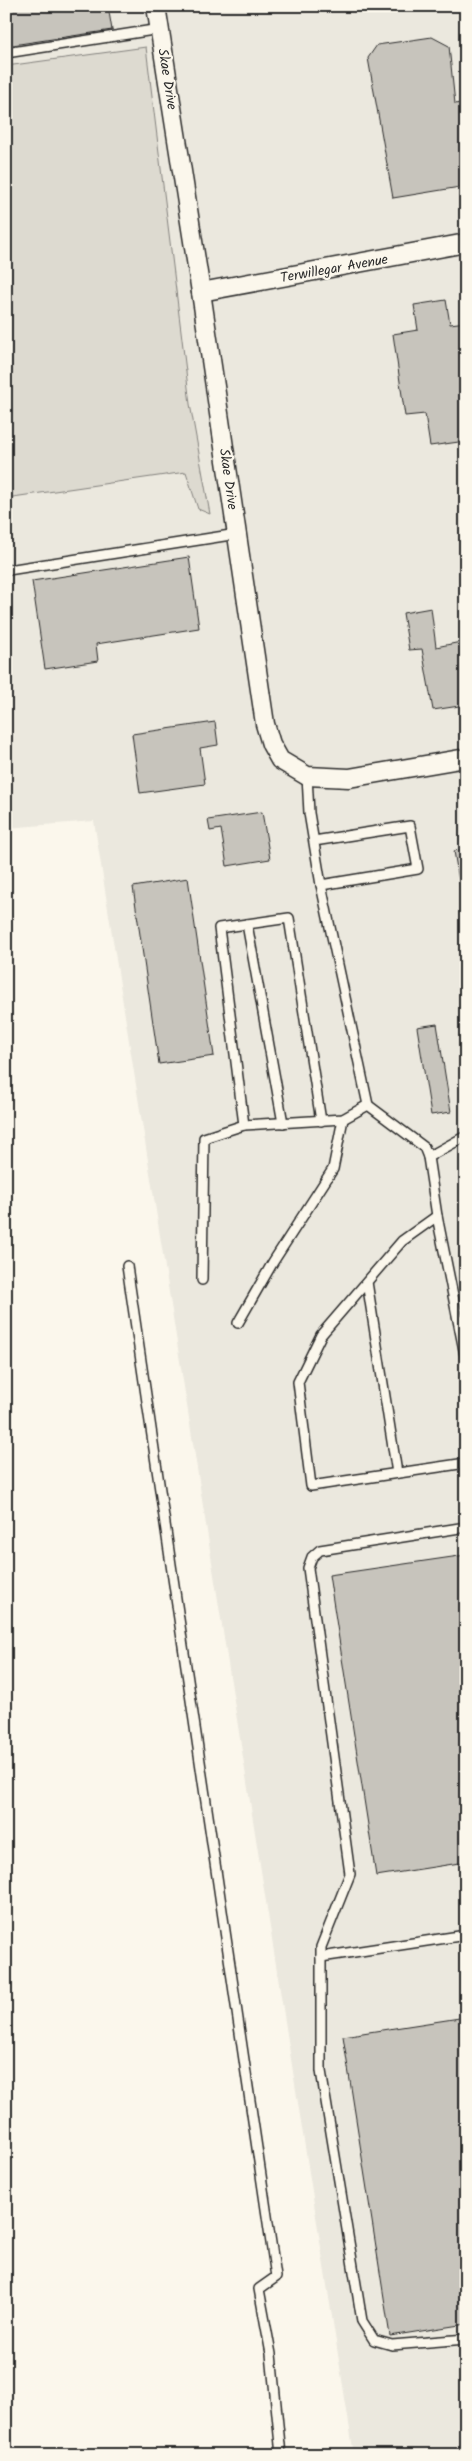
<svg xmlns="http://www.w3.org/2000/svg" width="472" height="2461" viewBox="0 0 472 2461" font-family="Kalam,sans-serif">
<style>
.built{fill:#ebe8de}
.grass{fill:#dddad0;stroke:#84827e}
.building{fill:#c7c4bc;stroke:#2b2b2b}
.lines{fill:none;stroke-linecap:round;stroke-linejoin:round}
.lane-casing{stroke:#2b2b2b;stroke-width:12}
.street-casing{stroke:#2b2b2b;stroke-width:21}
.lane{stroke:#fbf7ec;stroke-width:9}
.street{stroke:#fbf7ec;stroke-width:18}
.labels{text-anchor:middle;stroke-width:4.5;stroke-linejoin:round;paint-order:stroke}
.street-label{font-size:14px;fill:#2b2b2b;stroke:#fbf7ec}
</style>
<rect width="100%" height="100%" fill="#fbf7ec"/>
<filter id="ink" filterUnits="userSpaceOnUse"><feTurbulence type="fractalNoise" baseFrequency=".02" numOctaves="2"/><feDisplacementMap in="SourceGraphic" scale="10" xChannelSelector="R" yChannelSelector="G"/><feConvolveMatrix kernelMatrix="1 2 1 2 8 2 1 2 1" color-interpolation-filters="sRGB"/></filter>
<g filter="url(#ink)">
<polygon class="built" points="6,6 466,6 466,2455 354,2455 94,821 6,828"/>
<polygon class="grass" points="146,47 190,404 210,514 198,509 186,472 6,498 6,66"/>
<g class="building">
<polygon points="6,6 108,6 112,30 6,46"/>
<polygon points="432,37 449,46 455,104 466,102 466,186 393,198 368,58 377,45"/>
<polygon points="466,38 466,61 463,42"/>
<polygon points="446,300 450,324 466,322 466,441 430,446 425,414 405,416 393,334 418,330 414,305"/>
<polygon points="189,557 199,628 96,644 98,661 45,669 32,581"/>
<polygon points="431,608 436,647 466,641 466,705 433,710 422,649 409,650 403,613"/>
<polygon points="215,722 218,745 200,748 205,784 140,793 132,734"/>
<polygon points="262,812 270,859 227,866 221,829 210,831 208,820"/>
<polygon points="466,849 466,923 454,851"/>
<polygon points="188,878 214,1056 159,1064 133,887"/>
<polygon points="437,1024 451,1112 431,1115 417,1027"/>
<polygon points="466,1555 466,1862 376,1876 329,1575"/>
<polygon points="466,2017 466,2324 390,2336 343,2036"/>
</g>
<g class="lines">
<defs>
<g id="lane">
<polyline points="6,53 160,29"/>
<polyline points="8,570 237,534"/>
<polyline points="307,776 309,813 321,885 418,869 410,826 314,841"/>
<polyline points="368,1105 424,1147 428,1157 437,1216 466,1360"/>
<polyline points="283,1123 247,924 289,918 321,1121"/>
<polyline points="244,1125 219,928 247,924"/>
<polyline points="428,1157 466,1136"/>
<polyline points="437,1216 402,1241 321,1335 298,1382 311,1486 466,1463"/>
<polyline points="127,1266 276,2277 259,2289 271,2354 281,2455"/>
<polyline points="202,1280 204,1138 244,1125 343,1119 368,1105 321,885"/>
<polyline points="367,1282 397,1473"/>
<polyline points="238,1323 273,1262 333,1169 343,1119"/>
<polyline points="466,1527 320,1550 312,1557 308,1568 350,1874 321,1947 321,2071 362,2321 374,2340 392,2345 466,2339"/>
<polyline points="321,1957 466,1935"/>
</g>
<g id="street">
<polyline points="156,6 201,292 265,724 271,744 280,760 307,776 349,778 466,758"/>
<polyline points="201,292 466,243"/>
</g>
</defs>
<use href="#lane" class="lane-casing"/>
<use href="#street" class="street-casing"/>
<use href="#lane" class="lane"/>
<use href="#street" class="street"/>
</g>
</g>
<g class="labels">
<g class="street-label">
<text transform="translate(168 79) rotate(81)" y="5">Skae Drive</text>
<text transform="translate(334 268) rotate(-10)" y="5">Terwillegar Avenue</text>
<text transform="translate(229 479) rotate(82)" y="5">Skae Drive</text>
</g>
</g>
<rect width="472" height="2461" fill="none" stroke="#fbf7ec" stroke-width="25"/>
<rect x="12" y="12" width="447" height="2436" fill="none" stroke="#2b2b2b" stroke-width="2" filter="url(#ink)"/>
</svg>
